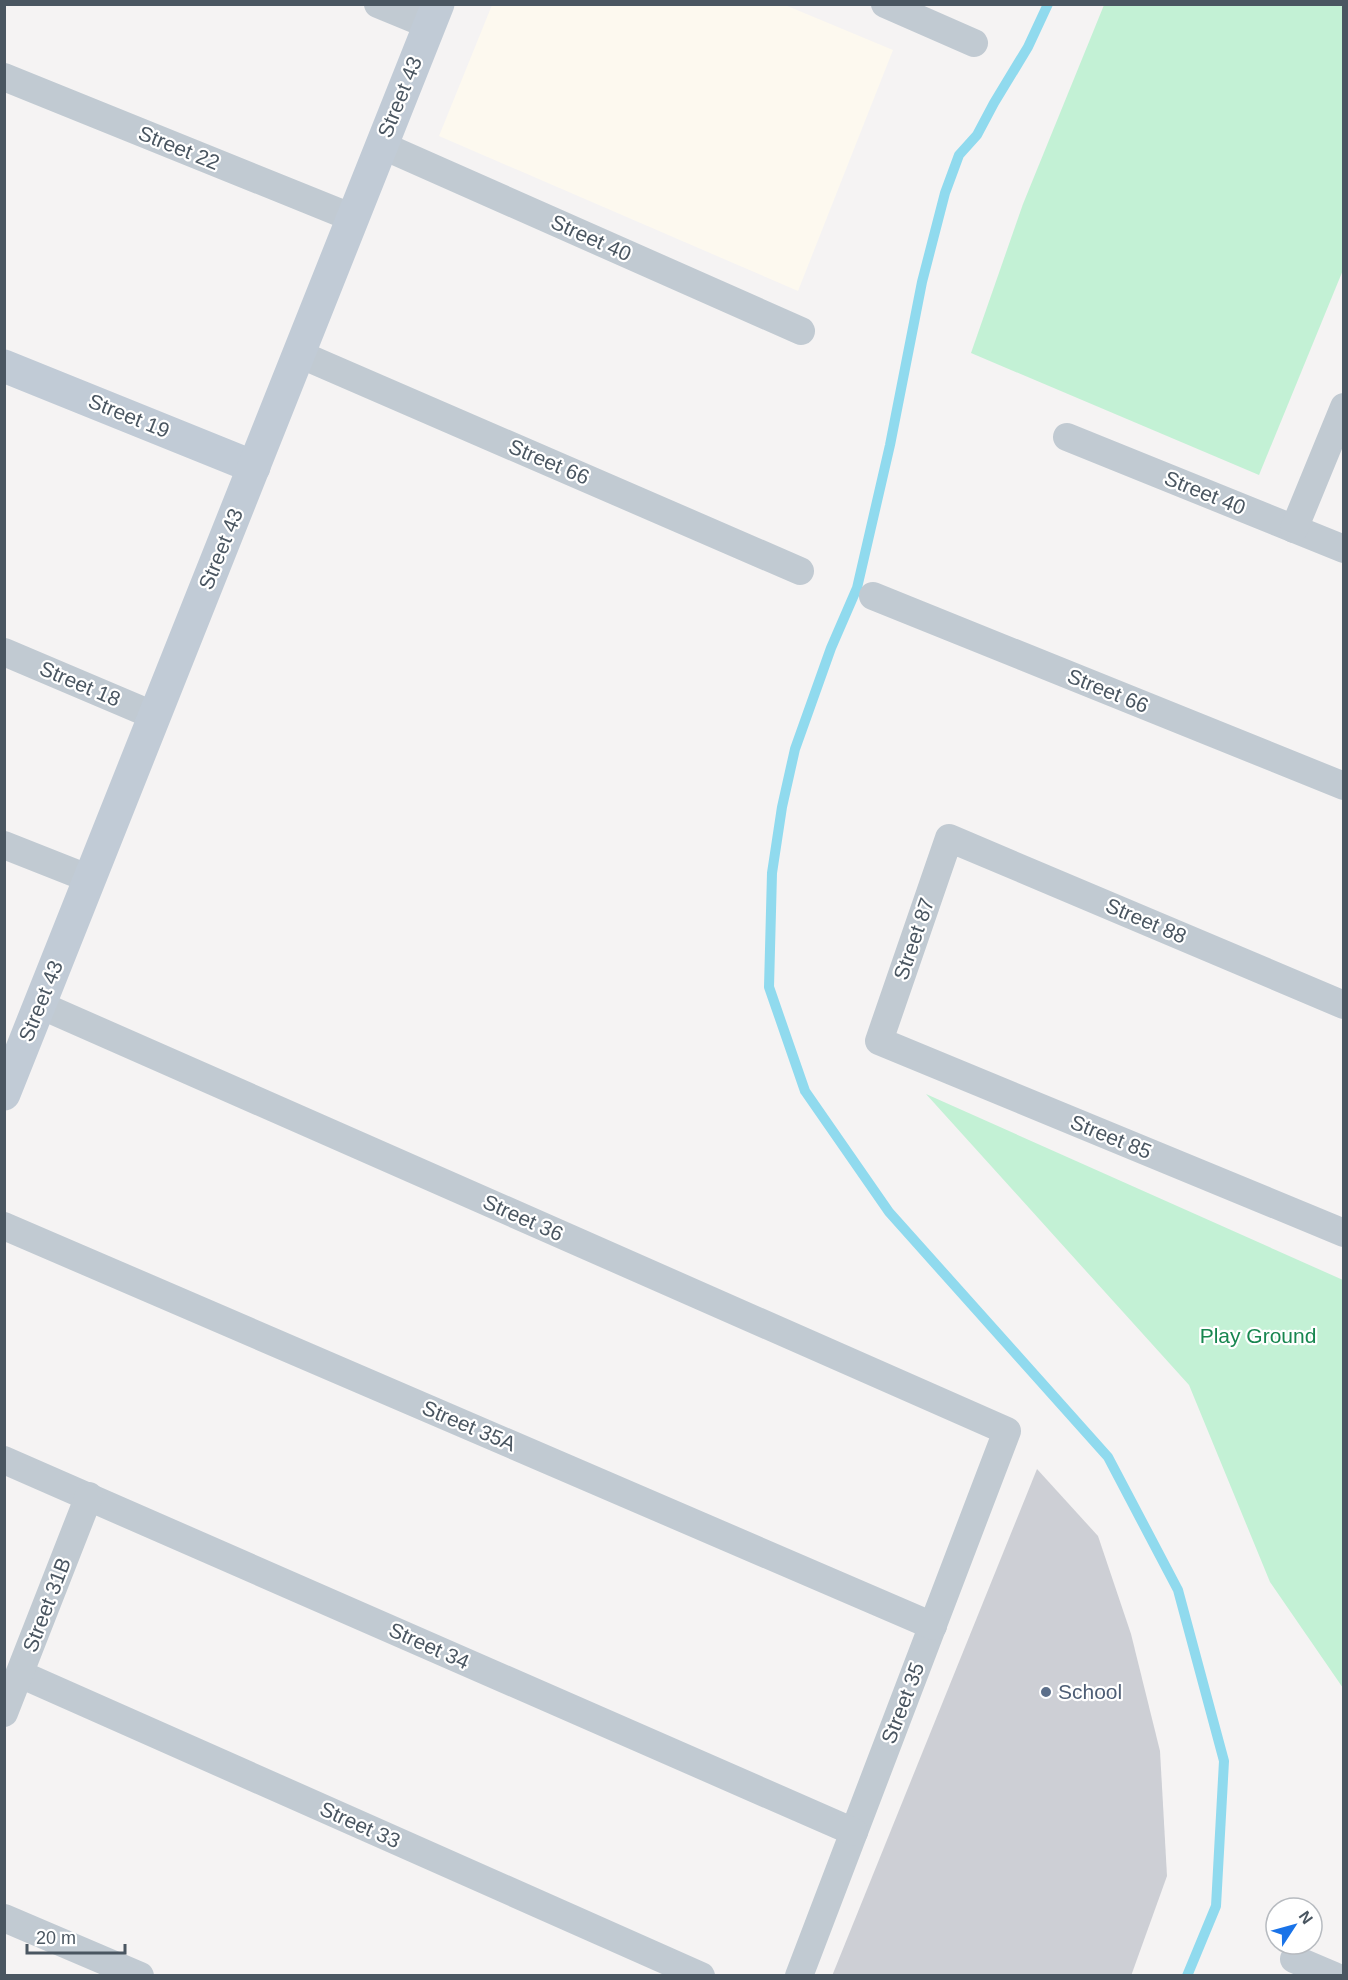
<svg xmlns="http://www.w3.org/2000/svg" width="1348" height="1980" viewBox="0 0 1348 1980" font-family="Arial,sans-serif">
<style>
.commercial{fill:#fdf9ef}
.green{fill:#c3f1d5}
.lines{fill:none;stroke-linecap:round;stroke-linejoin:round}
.stream{stroke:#90daee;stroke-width:10}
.building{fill:#cdcfd5}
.street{stroke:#c1cad2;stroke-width:28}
.secondary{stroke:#c1cbd6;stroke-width:33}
.service-dot{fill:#5c6f8a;stroke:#fff;stroke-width:2}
.labels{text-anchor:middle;stroke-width:4.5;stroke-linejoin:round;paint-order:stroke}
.street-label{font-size:21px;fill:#4a5661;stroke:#fff}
.park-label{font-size:21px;fill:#17864f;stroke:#fff}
.service-label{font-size:21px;fill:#4e5e75;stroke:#fff;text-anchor:start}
</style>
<rect width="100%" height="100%" fill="#f5f3f3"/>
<polygon class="commercial" points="492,5 785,5 893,50 798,291 439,136"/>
<g class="green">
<polygon points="1104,5 1343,5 1343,270 1259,475 971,353 1023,204"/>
<polygon points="926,1094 1343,1280 1343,1688 1270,1582 1189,1385"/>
</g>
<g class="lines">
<polyline class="stream" points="1048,4 1028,47 994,103 977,135 959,155 945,193 922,282 890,445 857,588 831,648 795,749 782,807 772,873 769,987 805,1091 889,1212 1108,1457 1178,1590 1224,1761 1216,1906 1187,1976"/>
</g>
<polygon class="building" points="1037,1469 1098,1536 1131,1634 1160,1751 1167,1876 1131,1976 832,1976"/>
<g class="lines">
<g class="street">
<polyline points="378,4 429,25"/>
<polyline points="885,4 974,43"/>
<polyline points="4,77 353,218"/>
<polyline points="381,145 801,331"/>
<polyline points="299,354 800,571"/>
<polyline points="1067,437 1344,549"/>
<polyline points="1294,529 1344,407"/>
<polyline points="873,596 1344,786"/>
<polyline points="4,652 155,716"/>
<polyline points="4,845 90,879"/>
<polyline points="40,1005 1007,1431 799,1976"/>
<polyline points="1344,1005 949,838 879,1041 1344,1233"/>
<polyline points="4,1226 933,1626"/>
<polyline points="4,1460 854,1832"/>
<polyline points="20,1674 701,1976"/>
<polyline points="4,1713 89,1496"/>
<polyline points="4,1918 140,1976"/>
<polyline points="1294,1959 1334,1976"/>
</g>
<g class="secondary">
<polyline points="4,366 254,467"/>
<polyline points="4,1094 438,4"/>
</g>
</g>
<circle class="service-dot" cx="1046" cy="1692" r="6"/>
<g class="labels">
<g class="street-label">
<text transform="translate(400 97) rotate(-68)" y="7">Street 43</text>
<text transform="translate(179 148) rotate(22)" y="7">Street 22</text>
<text transform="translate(591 238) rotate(24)" y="7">Street 40</text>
<text transform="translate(129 416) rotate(22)" y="7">Street 19</text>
<text transform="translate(549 462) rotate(23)" y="7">Street 66</text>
<text transform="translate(1205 493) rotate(22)" y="7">Street 40</text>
<text transform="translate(221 549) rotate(-68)" y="7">Street 43</text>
<text transform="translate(80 684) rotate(23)" y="7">Street 18</text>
<text transform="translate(1108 691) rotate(22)" y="7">Street 66</text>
<text transform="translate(1146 921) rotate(23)" y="7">Street 88</text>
<text transform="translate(914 939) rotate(-71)" y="7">Street 87</text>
<text transform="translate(41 1001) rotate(-68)" y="7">Street 43</text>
<text transform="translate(1111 1137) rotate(22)" y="7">Street 85</text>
<text transform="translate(523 1218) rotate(24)" y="7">Street 36</text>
<text transform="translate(469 1426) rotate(23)" y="7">Street 35A</text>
<text transform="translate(47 1605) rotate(-69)" y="7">Street 31B</text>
<text transform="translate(429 1646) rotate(24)" y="7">Street 34</text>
<text transform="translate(903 1703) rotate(-69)" y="7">Street 35</text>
<text transform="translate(360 1825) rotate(24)" y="7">Street 33</text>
</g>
<g class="park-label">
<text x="1258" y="1343">Play Ground</text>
</g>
<g class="service-label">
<text x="1058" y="1699">School</text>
</g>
</g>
<rect width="1348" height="1980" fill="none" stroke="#4a5661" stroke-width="12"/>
<g transform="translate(1294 1926) rotate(54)"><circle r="28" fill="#ffffff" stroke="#b7bbc0" stroke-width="1.5"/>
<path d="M0-4.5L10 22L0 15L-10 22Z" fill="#1a73e8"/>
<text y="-9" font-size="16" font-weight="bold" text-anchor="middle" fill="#4a5661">N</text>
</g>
<path d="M27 1944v9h98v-9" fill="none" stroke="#4a5661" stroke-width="3"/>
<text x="36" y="1944" font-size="18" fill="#4a5661" stroke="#ffffff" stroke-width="4.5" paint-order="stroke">20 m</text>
</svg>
